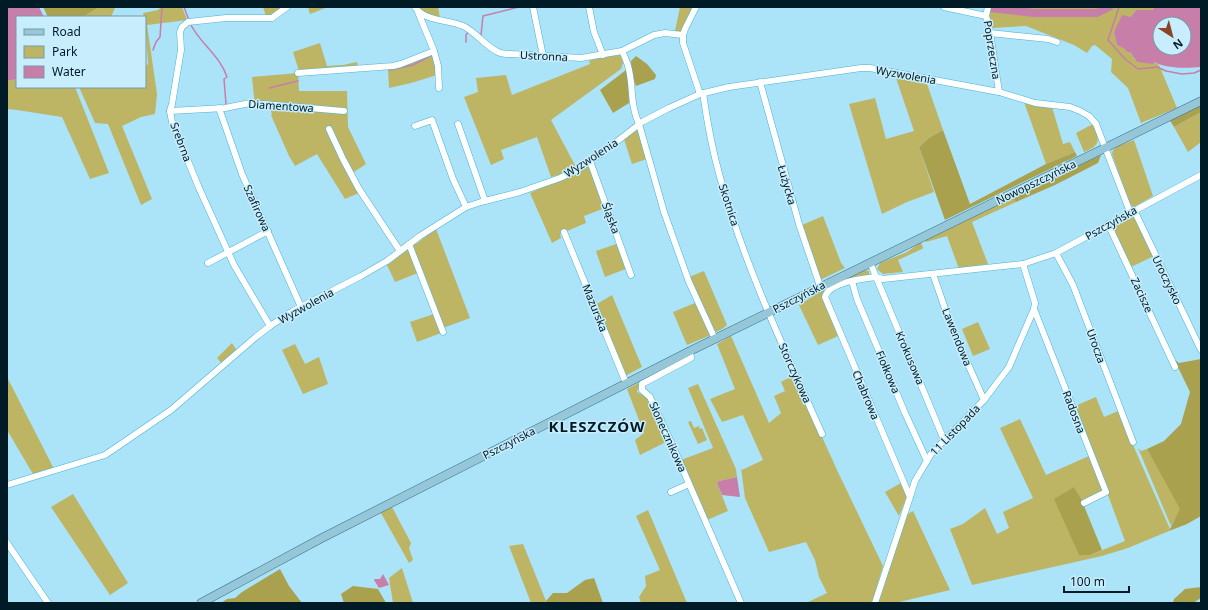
<svg xmlns="http://www.w3.org/2000/svg" width="1208" height="610" viewBox="0 0 1208 610" font-family="'Noto Sans',sans-serif">
<style>
.green{fill:#bdb564}
.forest{fill:#aaa14e}
.water{fill:#c77ea9;fill-rule:evenodd}
.lines{fill:none;stroke-linecap:round;stroke-linejoin:round}
.stream{stroke:#c77ea9;stroke-width:1.5}
.river{stroke:#c77ea9;stroke-width:8}
.minor-casing{stroke:#49b3d6;stroke-width:7}
.major-casing{stroke:#337289;stroke-width:9}
.minor{stroke:#fff;stroke-width:6}
.major{stroke:#95c7d8;stroke-width:8}
.labels{text-anchor:middle;stroke-width:3;stroke-linejoin:round;paint-order:stroke}
.street-label{font-size:11px;fill:#001b26;stroke:#c8edfc}
.district-label{font-size:15px;font-weight:bold;letter-spacing:1px;fill:#001b26;stroke:#c8edfc}
</style>
<rect width="100%" height="100%" fill="#abe3f9"/>
<g class="green">
<polygon points="99,7 130,7 115,8 111,17 83,17"/>
<polygon points="161,7 182,7 187,20 147,25 157,94 155,114 141,117 122,126 152,199 141,205 108,124 95,123 79,87 145,87 145,66 148,64 145,17 144,17 143,13 158,10"/>
<polygon points="263,7 284,7 273,15 266,16"/>
<polygon points="308,7 328,7 310,14"/>
<polygon points="417,7 438,7 440,18 424,13"/>
<polygon points="680,7 693,7 681,33 675,31"/>
<polygon points="992,7 1155,7 1154,10 1136,10 1131,17 1114,32 1117,45 1126,49 1127,52 1131,53 1137,62 1154,62 1159,65 1177,108 1141,123 1128,88 1111,72 1112,59 1095,45 1092,46 1087,53 1074,45 1026,26 992,28 988,16"/>
<polygon points="320,43 327,66 343,65 357,62 358,66 299,71 293,52"/>
<polygon points="432,54 437,75 411,83 389,88 388,68"/>
<polygon points="621,55 623,63 621,69 551,120 576,167 564,173 551,177 537,137 501,150 504,159 491,165 464,97 478,92 476,78 506,75 512,95 590,64 589,61 600,57"/>
<polygon points="298,73 299,91 347,91 348,127 366,164 351,174 359,193 345,199 317,154 295,166 289,156 271,115 272,114 269,106 255,106 252,77"/>
<polygon points="896,78 927,84 943,130 929,138 919,147 934,192 907,202 882,214 849,104 875,98 886,139 914,131"/>
<polygon points="17,79 17,87 75,87 109,173 90,179 62,117 17,110 7,109 7,81"/>
<polygon points="1024,102 1052,107 1063,144 1070,142 1075,152 1046,164"/>
<polygon points="1201,112 1201,142 1188,152 1174,127"/>
<path d="M1093 124C1100 140 1101 145 1084 152L1076 133Z"/>
<polygon points="638,127 647,159 632,164 624,139"/>
<polygon points="1134,140 1153,196 1134,207 1130,205 1112,154 1113,150 1118,146"/>
<polygon points="589,164 605,208 584,216 586,223 560,234 561,238 552,243 530,193 578,171"/>
<polygon points="1012,197 1016,202 972,222 988,264 959,269 947,236 926,242 925,239"/>
<polygon points="1132,215 1135,215 1154,256 1131,267 1113,227"/>
<polygon points="823,216 841,263 845,268 820,280 802,225"/>
<polygon points="436,229 470,318 443,328 418,273 395,282 387,265"/>
<polygon points="921,242 923,248 922,249 898,260 903,272 883,274 877,269 880,263 907,252"/>
<polygon points="619,243 628,268 605,277 596,251"/>
<polygon points="864,270 869,271 869,275 823,295 838,336 818,345 799,305 822,291"/>
<polygon points="704,271 727,325 722,329 714,333 689,277"/>
<polygon points="612,295 642,367 625,376 595,305"/>
<polygon points="695,303 711,335 687,345 673,312"/>
<polygon points="434,314 441,333 417,342 410,322"/>
<polygon points="978,322 990,349 973,356 962,329"/>
<polygon points="731,336 769,423 781,413 774,396 785,391 781,382 794,375 837,470 883,566 872,603 806,603 827,593 819,577 815,560 806,542 769,552 745,498 741,468 742,470 763,460 743,415 722,422 710,399 735,389 717,344"/>
<polygon points="232,343 237,351 222,364 217,358"/>
<polygon points="295,344 305,364 319,357 328,384 303,394 282,350"/>
<polygon points="7,377 54,469 33,474 7,430"/>
<polygon points="640,382 637,392 648,398 668,441 640,455 635,440 644,433 627,389"/>
<polygon points="698,384 736,469 737,477 719,481 717,483 728,511 707,520 681,460 713,448 688,388"/>
<polygon points="1096,397 1104,417 1118,411 1170,529 1169,531 1128,548 1102,556 972,585 950,529 963,524 985,508 997,534 1009,528 1003,512 1033,498 1000,428 1020,419 1046,475 1089,456 1103,492 1081,501 1074,487 1090,555 1125,541 1075,406"/>
<polygon points="691,421 694,428 699,426 700,429 702,428 707,440 698,444 688,422"/>
<polygon points="1138,448 1141,451 1147,449 1181,509 1171,526"/>
<polygon points="901,483 907,496 899,516 885,492"/>
<polygon points="73,494 128,583 110,595 51,507"/>
<polygon points="392,507 411,543 409,548 413,560 409,563 381,513"/>
<polygon points="648,510 687,603 641,603 639,597 646,586 645,576 660,570 636,516"/>
<polygon points="913,511 950,590 895,603 878,603 903,517"/>
<polygon points="523,544 546,601 547,603 531,603 509,546"/>
<polygon points="402,568 413,603 393,603 389,578"/>
</g>
<g class="forest">
<polygon points="43,7 99,7 83,17 48,17"/>
<polygon points="636,56 647,64 656,75 655,79 636,86 632,75 631,61"/>
<polygon points="626,70 628,77 629,103 613,113 600,90"/>
<polygon points="1201,104 1201,112 1174,127 1169,119"/>
<polygon points="943,130 970,204 1046,164 1075,152 1077,156 945,220 919,147 929,138"/>
<polygon points="1101,155 1098,163 1055,185 1016,202 1012,197"/>
<polygon points="1174,359 1179,363 1201,359 1201,516 1187,524 1169,531 1180,509 1147,449 1164,441 1181,424 1190,392"/>
<polygon points="1074,487 1082,501 1102,550 1090,555 1079,555 1054,499"/>
<polygon points="280,569 289,586 302,603 221,603 227,599 235,598 242,592"/>
<polygon points="594,578 603,603 547,603 546,601 553,593 567,593 585,580"/>
<polygon points="353,586 378,589 386,603 344,603 341,594"/>
<polygon points="1201,587 1201,598 1193,603 1173,603 1174,599 1185,589"/>
</g>
<g class="water">
<polygon points="7,7 39,7 44,17 17,17 17,79 7,81"/>
<path d="M1155 7H1201V67C1187 68 1167 69 1154 62L1153 64 1137 62 1131 53 1127 52 1125 49 1117 45 1114 32 1122 15 1131 17 1136 10H1153ZM1160 24H1184V48H1160Z"/>
<polygon points="737,477 740,497 722,495 717,483 719,481"/>
<polygon points="383,574 389,585 379,588 374,580 375,579 380,579"/>
</g>
<g class="lines">
<g class="stream">
<polyline points="184,7 188,18"/>
<polyline points="1119,7 1108,40 1125,59 1138,69 1157,67 1166,71 1182,74 1194,73 1201,70"/>
<path d="M190 23C199 43 220 55 227 77L224 79 226 104"/>
<polyline points="481,35 483,16 519,7"/>
<polyline points="466,42 466,35 468,32"/>
<polyline points="153,50 156,42 160,37 162,7"/>
<polyline points="389,70 413,65 432,55"/>
<polyline points="269,88 298,81"/>
</g>
<polyline class="river" points="990,8 1034,13 1097,13 1109,7"/>
<defs>
<g id="minor">
<path d="M415 7C423 21 450 20 463 26 476 32 485 46 498 52 502 54 507 54 511 54L581 58 622 51 654 35 665 33 683 35"/>
<polyline points="533,7 543,56"/>
<polyline points="589,7 594,32 603,55"/>
<polyline points="696,7 685,29 683,35 683,43 700,94"/>
<polyline points="944,7 986,16"/>
<polyline points="988,7 986,16 989,26 999,92"/>
<polyline points="418,12 434,51 438,66 439,88"/>
<polyline points="990,33 1048,39 1057,42"/>
<path d="M622 51C626 59 629 67 630 75 633 94 631 106 639 124L664 212 689 282 715 339"/>
<polyline points="298,73 393,66 401,64 434,51"/>
<polyline points="760,82 799,224 820,286"/>
<path d="M703 93C707 121 712 149 720 177 744 264 785 351 822 434"/>
<polyline points="219,108 242,174 301,307"/>
<polyline points="170,111 225,108 250,103 344,111"/>
<polyline points="458,124 485,201"/>
<polyline points="415,126 432,120 453,179 466,207"/>
<polyline points="329,129 343,159 359,189 400,251"/>
<polyline points="590,161 631,275"/>
<polyline points="1134,210 1201,350"/>
<polyline points="1108,224 1175,367"/>
<polyline points="564,232 626,383"/>
<polyline points="409,244 443,332"/>
<polyline points="1056,253 1073,285 1133,442"/>
<polyline points="870,262 876,277 883,279 1023,264 1056,253 1201,175"/>
<polyline points="208,263 268,231"/>
<polyline points="933,274 951,326 984,400"/>
<polyline points="852,281 857,299 905,413 927,461"/>
<polyline points="1034,309 1106,492 1084,503"/>
<polyline points="270,326 234,265 199,188 172,122 170,111 172,104 181,50 180,32 182,27 188,22 226,18 272,18 287,7"/>
<polyline points="690,351 691,358 642,384 642,390 650,397 670,440 741,603"/>
<polyline points="7,485 105,455 171,410 257,336 270,326 293,311 361,276 387,261 420,236 466,207 481,202 520,192 560,178 576,170 602,153 642,122 669,108 700,94 729,87 861,68 870,68 999,92 1035,103 1070,107 1080,111 1089,116 1096,124 1130,212"/>
<polyline points="671,492 689,484"/>
<path d="M910 497 825 297C829 282 862 279 876 277L944 440"/>
<polyline points="7,543 48,603"/>
<polyline points="875,603 910,497 915,481 931,454 984,400 1009,367 1034,309 1035,303 1023,264"/>
</g>
<polyline id="major" points="201,603 320,539 690,351 1201,101"/>
</defs>
<use href="#minor" class="minor-casing"/>
<use href="#major" class="major-casing"/>
<use href="#minor" class="minor"/>
<use href="#major" class="major"/>
</g>
<g class="labels">
<g class="street-label">
<text transform="translate(992 50) rotate(81)" y="4">Poprzeczna</text>
<text transform="translate(544 56) rotate(3)" y="4">Ustronna</text>
<text transform="translate(906 75) rotate(10)" y="4">Wyzwolenia</text>
<text transform="translate(281 106) rotate(4)" y="4">Diamentowa</text>
<text transform="translate(181 142) rotate(69)" y="4">Srebrna</text>
<text transform="translate(591 158) rotate(-33)" y="4">Wyzwolenia</text>
<text transform="translate(1036 182) rotate(-26)" y="4">Nowopszczyńska</text>
<text transform="translate(787 185) rotate(74)" y="4">Łużycka</text>
<text transform="translate(729 205) rotate(72)" y="4">Skotnica</text>
<text transform="translate(257 208) rotate(66)" y="4">Szafirowa</text>
<text transform="translate(611 218) rotate(70)" y="4">Śląska</text>
<text transform="translate(1111 223) rotate(-29)" y="4">Pszczyńska</text>
<text transform="translate(1167 280) rotate(64)" y="4">Uroczysko</text>
<text transform="translate(1142 295) rotate(65)" y="4">Zacisze</text>
<text transform="translate(799 297) rotate(-27)" y="4">Pszczyńska</text>
<text transform="translate(306 306) rotate(-29)" y="4">Wyzwolenia</text>
<text transform="translate(595 308) rotate(68)" y="4">Mazurska</text>
<text transform="translate(957 337) rotate(68)" y="4">Lawendowa</text>
<text transform="translate(1096 346) rotate(70)" y="4">Urocza</text>
<text transform="translate(910 358) rotate(67)" y="4">Krokusowa</text>
<text transform="translate(888 372) rotate(67)" y="4">Fiołkowa</text>
<text transform="translate(795 373) rotate(66)" y="4">Storczykowa</text>
<text transform="translate(866 395) rotate(67)" y="4">Chabrowa</text>
<text transform="translate(1074 412) rotate(69)" y="4">Radosna</text>
<text transform="translate(955 430) rotate(-46)" y="4">11 Listopada</text>
<text transform="translate(668 437) rotate(66)" y="4">Słonecznikowa</text>
<text transform="translate(509 443) rotate(-27)" y="4">Pszczyńska</text>
</g>
<g class="district-label">
<text x="597" y="432">KLESZCZÓW</text>
</g>
</g>
<rect width="1208" height="610" fill="none" stroke="#001b26" stroke-width="16"/>
<rect x="16" y="16" width="130" height="72" fill="#c8edfc" stroke="#7899a6"/>
<rect x="24" y="29" width="20" height="6" fill="#95c7d8" stroke="#7899a6"/>
<text x="52" y="36" font-size="12" fill="#001b26">Road</text>
<rect x="24" y="46" width="20" height="12" fill="#bdb564" stroke="#7899a6"/>
<text x="52" y="56" font-size="12" fill="#001b26">Park</text>
<rect x="24" y="66" width="20" height="12" fill="#c77ea9" stroke="#7899a6"/>
<text x="52" y="76" font-size="12" fill="#001b26">Water</text>
<g transform="translate(1172 36) rotate(144)"><circle r="19" fill="#c8edfc" stroke="#7899a6"/>
<path d="M0-3L7 15L0 10L-7 15Z" fill="#8c4424"/>
<text y="-6" font-size="11" font-weight="bold" text-anchor="middle" fill="#001b26">N</text>
</g>
<path d="M1064 586v6h65v-6" fill="none" stroke="#001b26" stroke-width="2"/>
<text x="1070" y="586" font-size="12" fill="#001b26" stroke="#c8edfc" stroke-width="3" paint-order="stroke">100 m</text>
</svg>
